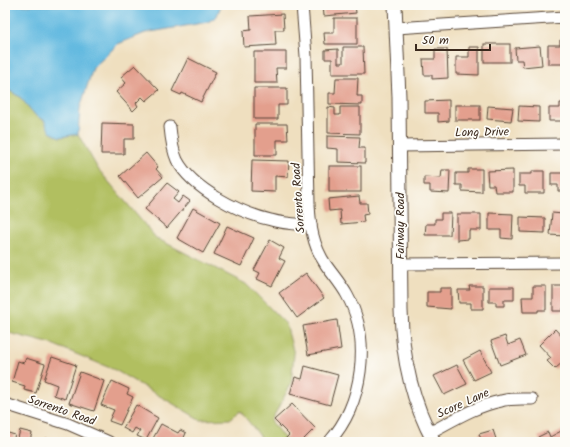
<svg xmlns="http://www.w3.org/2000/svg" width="570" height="447" viewBox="0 0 570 447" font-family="Kalam,sans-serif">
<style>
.green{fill:#b1bf61;stroke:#767440}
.water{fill:#64bae0;stroke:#50727f}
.building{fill:#e39f8d}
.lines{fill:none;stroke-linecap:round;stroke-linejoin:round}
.minor-casing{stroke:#564536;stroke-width:13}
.tertiary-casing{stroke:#564536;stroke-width:15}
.minor{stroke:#fff;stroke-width:11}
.tertiary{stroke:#fff;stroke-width:13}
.labels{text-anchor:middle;stroke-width:3.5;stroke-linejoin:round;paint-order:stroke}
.street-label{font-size:12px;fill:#3b2a1e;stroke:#fdfcf7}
</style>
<rect width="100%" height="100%" fill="#fdfcf7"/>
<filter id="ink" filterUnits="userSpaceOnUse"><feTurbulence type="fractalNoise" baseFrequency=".025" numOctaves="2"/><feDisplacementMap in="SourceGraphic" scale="8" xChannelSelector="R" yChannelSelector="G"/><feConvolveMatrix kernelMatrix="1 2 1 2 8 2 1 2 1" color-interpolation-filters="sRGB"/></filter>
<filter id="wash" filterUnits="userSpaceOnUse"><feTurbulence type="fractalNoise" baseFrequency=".012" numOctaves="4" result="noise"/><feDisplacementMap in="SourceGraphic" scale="16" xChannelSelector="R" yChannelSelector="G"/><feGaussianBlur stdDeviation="0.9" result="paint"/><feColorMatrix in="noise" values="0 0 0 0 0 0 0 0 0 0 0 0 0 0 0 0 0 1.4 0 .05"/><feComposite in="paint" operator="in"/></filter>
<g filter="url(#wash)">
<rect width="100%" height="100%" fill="#efdfbf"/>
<polygon class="green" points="5,88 20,97 36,116 44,120 50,132 60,137 78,134 98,169 156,238 246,284 286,324 294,354 291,384 271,421 287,442 265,442 240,411 230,419 201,420 115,370 52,344 9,333 5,328"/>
<polygon class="water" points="5,5 221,5 217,16 208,22 145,33 118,44 93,68 80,108 78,134 60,137 50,132 44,120 36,116 20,97 5,88"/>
<g id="blocks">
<g class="building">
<polygon points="323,5 355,5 356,13 324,16"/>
<polygon points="283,14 284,30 275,30 276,45 244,47 243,31 251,30 250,16"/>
<polygon points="334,18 357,18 357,44 325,44 324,33 334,33"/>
<polygon points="560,40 565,40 565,64 548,64 548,45 560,45"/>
<rect x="484" y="44" width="26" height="18"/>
<polygon points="540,46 542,65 523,67 522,60 516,60 515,48"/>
<polygon points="343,47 363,47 364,74 332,74 332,59 325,59 325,50 338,49 338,63 343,63"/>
<polygon points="469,47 479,47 479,75 456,74 456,57 469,57"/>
<polygon points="435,49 447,49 448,78 432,79 432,75 424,75 423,59 435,59"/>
<polygon points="254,52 286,52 286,68 276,68 277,83 254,83"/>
<polygon points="188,58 216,72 201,102 182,93 181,95 172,91"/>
<polygon points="135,65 159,90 146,101 142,97 136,103 138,106 133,111 116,92 126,83 121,77"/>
<polygon points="336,78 358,78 357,96 362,96 362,105 329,104 329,93 335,93"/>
<polygon points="254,88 287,88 287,105 278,105 278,119 254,119"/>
<polygon points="449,100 449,121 438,122 438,113 425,113 425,101"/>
<polygon points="560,103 565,103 565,121 549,121 549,108 560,108"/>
<rect x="455" y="105" width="25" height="15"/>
<polygon points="488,106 513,108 511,121 487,119"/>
<polygon points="519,106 539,107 539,122 518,121"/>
<polygon points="328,107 335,108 335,115 340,115 340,107 360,107 360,134 328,133"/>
<polygon points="102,123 134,124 134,139 124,139 124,154 101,154"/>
<polygon points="255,124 287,124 288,140 277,140 277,155 255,155"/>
<polygon points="327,136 360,137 359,148 365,148 365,163 338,162 338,149 327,148"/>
<polygon points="146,153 158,167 156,169 163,177 138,198 120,176"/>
<polygon points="252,160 289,161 288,177 275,176 275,192 251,191"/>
<rect x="329" y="166" width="32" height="26"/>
<polygon points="468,169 482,169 482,192 462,191 462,185 456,185 456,173 468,173"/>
<polygon points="563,169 565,169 565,191 558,191 558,185 551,185 551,173 563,173"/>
<polygon points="442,170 450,170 449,193 430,192 430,185 424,185 424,177 441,178"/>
<polygon points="513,170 513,192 495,192 494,185 488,185 487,171"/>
<polygon points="532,171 544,171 544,193 525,193 525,186 519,186 519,174 532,174"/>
<polygon points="167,183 179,192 173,199 178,203 183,196 190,201 167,228 145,209"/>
<polygon points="359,196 360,203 367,203 368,214 363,215 364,222 341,224 340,210 329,211 328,199"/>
<polygon points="193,208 220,223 203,253 177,238"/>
<polygon points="441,213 451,213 450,235 425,235 426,224 435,224 435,219 441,219"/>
<polygon points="489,213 513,214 512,239 501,238 501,230 489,230"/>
<polygon points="552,213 563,214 563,219 565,219 565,232 564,232 564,236 550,235"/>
<polygon points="457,214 481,214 481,230 469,230 469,239 457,240"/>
<polygon points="520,217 545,218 545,233 520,232"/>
<polygon points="227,226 254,238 241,266 214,254"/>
<polygon points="270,240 284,248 279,258 285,261 272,286 257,279 260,273 254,270"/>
<polygon points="306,273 324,298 297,318 279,293"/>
<polygon points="469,286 483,286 483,309 471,309 471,303 459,303 458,290 470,290"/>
<polygon points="533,286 546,286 546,310 538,310 538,312 523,312 522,297 533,297"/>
<polygon points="553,286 565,286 565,308 563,308 563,311 553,311"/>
<polygon points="489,287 514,287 514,300 504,300 504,306 496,306 496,302 489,302"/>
<polygon points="440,288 451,288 451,309 427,307 427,292 440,292"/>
<polygon points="337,320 341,349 308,355 303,326"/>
<polygon points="555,329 565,340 565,360 555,369 547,361 551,358 539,345"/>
<polygon points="505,336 508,345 520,340 526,355 500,365 491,341"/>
<polygon points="480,351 491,372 474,380 463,360"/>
<polygon points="52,357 76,365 65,399 54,395 57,385 44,380"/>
<polygon points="26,358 45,364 36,393 24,390 25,386 12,382 18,361 24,363"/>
<polygon points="457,365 467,384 444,395 434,376"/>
<polygon points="305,366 338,375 330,405 290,394 295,377 302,379"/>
<polygon points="80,372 104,381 94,411 69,403"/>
<polygon points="112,381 129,389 127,394 133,397 120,425 109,421 114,410 101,405"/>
<polygon points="292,404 315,428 301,442 288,442 285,439 289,435 274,420"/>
<polygon points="136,405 158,418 146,440 137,436 140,431 135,428 132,433 123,428"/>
<polygon points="161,424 178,433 180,430 186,433 182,442 151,442"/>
<polygon points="20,430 32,433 30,440 36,442 17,442"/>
<polygon points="493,430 497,442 482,442 479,434"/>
<polygon points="563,430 565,435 565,442 541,442 538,437 548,432 550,437"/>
<polygon points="5,432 15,435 12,442 5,442"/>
<polygon points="46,438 57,442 44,442"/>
</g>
</g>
</g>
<g filter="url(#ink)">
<use href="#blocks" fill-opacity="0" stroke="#564536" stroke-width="1"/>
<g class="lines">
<defs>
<g id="minor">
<path d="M302 5 306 56 309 204C310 226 313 246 326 265 333 275 341 284 347 295 372 340 363 404 329 442"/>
<polyline points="396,28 565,17"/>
<path d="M170 127C171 138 172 149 177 160 192 189 240 213 271 220 284 224 298 224 311 225"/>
<polyline points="399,146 565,144"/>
<polyline points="400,264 565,263"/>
<polyline points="5,404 68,424 109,442"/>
<path d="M429 433C452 421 475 406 501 401 511 398 522 399 532 399"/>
</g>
<path id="tertiary" d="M395 5 399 97 401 310C402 357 411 400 434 442"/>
</defs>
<use href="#minor" class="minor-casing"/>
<use href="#tertiary" class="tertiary-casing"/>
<use href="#minor" class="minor"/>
<use href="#tertiary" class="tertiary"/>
</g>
</g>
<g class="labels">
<g class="street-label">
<text transform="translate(482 132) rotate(-1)" y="4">Long Drive</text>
<text transform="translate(298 198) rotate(-94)" y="4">Sorrento Road</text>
<text transform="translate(400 226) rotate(-90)" y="4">Fairway Road</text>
<text transform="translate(463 403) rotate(-24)" y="4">Score Lane</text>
<text transform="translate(62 410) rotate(19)" y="4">Sorrento Road</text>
</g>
</g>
<rect width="570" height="447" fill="none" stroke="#fdfcf7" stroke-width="20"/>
<path d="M416 44v6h74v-6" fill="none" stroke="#3b2a1e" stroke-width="2"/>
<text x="422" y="44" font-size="12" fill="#3b2a1e" stroke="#fdfcf7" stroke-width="3" paint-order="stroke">50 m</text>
</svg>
